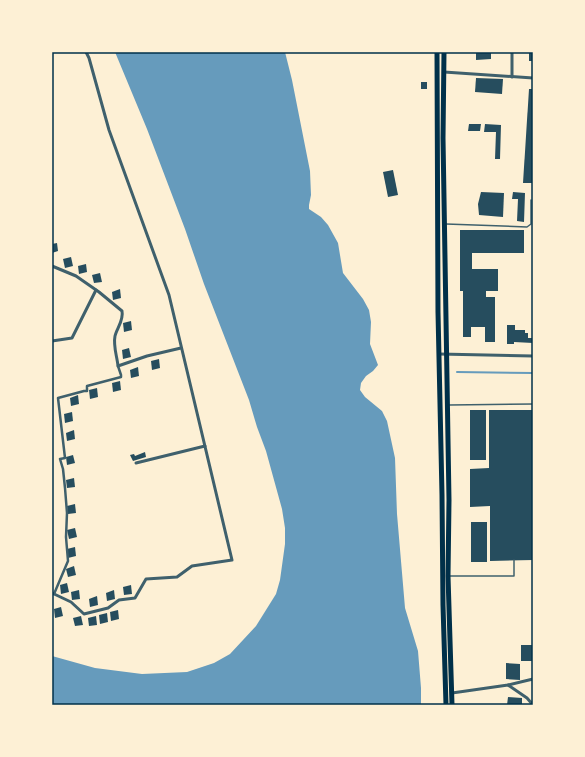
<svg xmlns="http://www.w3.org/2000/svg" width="585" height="757" viewBox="0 0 585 757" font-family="'IBM Plex Serif',serif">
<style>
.water{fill:#669bbc}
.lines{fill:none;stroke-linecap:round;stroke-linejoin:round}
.stream{stroke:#669bbc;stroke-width:2}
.building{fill:#264d5e}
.service{stroke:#3f606c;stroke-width:1.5}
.pedestrian{stroke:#3f606c;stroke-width:2.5}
.minor{stroke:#3f606c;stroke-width:3}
.trunk{stroke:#003049;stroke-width:5}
.neatline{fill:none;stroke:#003049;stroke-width:1.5}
</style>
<rect width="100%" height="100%" fill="#fdf0d5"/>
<polygon class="water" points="115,52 285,52 292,80 310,171 311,195 309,205 309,209 321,217 328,225 338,243 343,273 363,299 369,310 371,322 370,344 378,365 373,371 366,376 361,383 360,390 365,397 382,411 387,421 395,458 397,514 405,608 418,651 421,688 421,705 52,705 52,656 95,668 142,674 187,672 214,663 230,654 256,626 276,594 280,580 285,544 285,528 282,509 266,451 257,427 249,400 204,284 185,229 147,129"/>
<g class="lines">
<polyline class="stream" points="457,372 533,373"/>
</g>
<g class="building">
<polygon points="476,52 491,52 491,59 476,60"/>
<rect x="529" y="52" width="4" height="9"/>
<polygon points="476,78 503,79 502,94 475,92"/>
<rect x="421" y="82" width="6" height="7"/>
<polygon points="529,89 533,89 533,183 523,183"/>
<polygon points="469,124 481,124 480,131 468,131"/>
<polygon points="485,124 501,125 500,159 495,159 496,132 484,132"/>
<polygon points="393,170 398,195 388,197 383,172"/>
<polygon points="481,192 504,193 503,217 479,215 478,204"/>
<polygon points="513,192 525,193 524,222 517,221 518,199 512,199"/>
<polygon points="460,230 524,230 524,253 472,253 472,269 498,269 498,291 486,291 486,297 495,297 495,342 485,342 485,327 471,327 471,337 463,337 463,291 460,291"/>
<polygon points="57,243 58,251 52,253 52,244"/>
<polygon points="71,257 73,266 65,268 63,259"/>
<polygon points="86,264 87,272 79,274 78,266"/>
<polygon points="100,273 102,282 94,283 92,275"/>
<polygon points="120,289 121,298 113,300 112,292"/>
<polygon points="131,321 132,330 124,332 123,323"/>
<polygon points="507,325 515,325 515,330 525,330 525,333 528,333 528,338 533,338 533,343 514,342 514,344 507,344"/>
<polygon points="129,348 131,357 123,359 122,350"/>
<polygon points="159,359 160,368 152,370 151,361"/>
<polygon points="138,367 139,376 131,378 130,370"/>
<polygon points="120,381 121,390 113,392 112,383"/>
<polygon points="97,388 98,397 90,399 89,390"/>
<polygon points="78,395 79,404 71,406 70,398"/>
<rect x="470" y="410" width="16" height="50"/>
<polygon points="489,410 533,410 533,560 490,561 490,506 470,507 470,469 489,468"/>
<polygon points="72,412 73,421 65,423 64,414"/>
<polygon points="74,430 75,439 67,441 66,433"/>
<polygon points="145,452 146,457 133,461 130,455 134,454 135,456"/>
<polygon points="73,455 75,463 67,465 66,457"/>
<polygon points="74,478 75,487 67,488 66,480"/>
<polygon points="75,504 76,513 68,514 67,506"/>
<rect x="471" y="522" width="16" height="40"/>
<polygon points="75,528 77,537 69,539 67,530"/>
<polygon points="75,547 76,556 68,558 67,549"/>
<polygon points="74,566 76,575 68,577 66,569"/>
<polygon points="67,583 69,592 61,594 60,585"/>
<polygon points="131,585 132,594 124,595 123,587"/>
<polygon points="79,590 80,599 72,600 71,592"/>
<polygon points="114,590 115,599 107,601 106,593"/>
<polygon points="97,596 98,605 90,607 89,599"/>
<polygon points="61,607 63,616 55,618 54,609"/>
<polygon points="118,610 119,619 111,621 110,612"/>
<polygon points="107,613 108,622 100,624 99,615"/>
<polygon points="81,616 83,625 75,626 73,618"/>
<polygon points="96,616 97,625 89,626 88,618"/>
<rect x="521" y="645" width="12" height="16"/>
<polygon points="506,663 520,664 520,680 506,679"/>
<polygon points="508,697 522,698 522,705 507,705"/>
</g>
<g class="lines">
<g class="service">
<polyline points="446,224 527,227 531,224 531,200"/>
<polyline points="449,405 533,404"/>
<polyline points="450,576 514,576 514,560"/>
</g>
<polyline class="pedestrian" points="54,594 68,561 66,537 67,513 65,488 63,469 60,459 65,458 58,398 84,391 87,391 87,386 121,377 121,375 118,366"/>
<g class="minor">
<polyline points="444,72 533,78"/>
<polyline points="512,77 512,52"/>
<path d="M52 266 76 276 99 292 122 311C124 320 117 328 115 336 113 346 117 356 118 366L147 356 181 348"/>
<polyline points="52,341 72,338 96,290"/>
<polyline points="439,354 533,356"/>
<polyline points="136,463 205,446"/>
<polyline points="52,593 71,602 84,614 108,608 119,600 135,598 146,579 177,577 192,566 232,560 169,295 109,130 89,58 86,52"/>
<polyline points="508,685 527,698 533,705"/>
<polyline points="452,693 508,685 533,679"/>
</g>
<g class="trunk">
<polyline points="437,52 438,312 442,495 443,605 446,705"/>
<polyline points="444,52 443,138 449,500 448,576 452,705"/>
</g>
</g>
<rect width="585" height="757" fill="none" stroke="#fdf0d5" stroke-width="106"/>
<rect x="53" y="53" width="479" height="651" class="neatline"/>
</svg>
